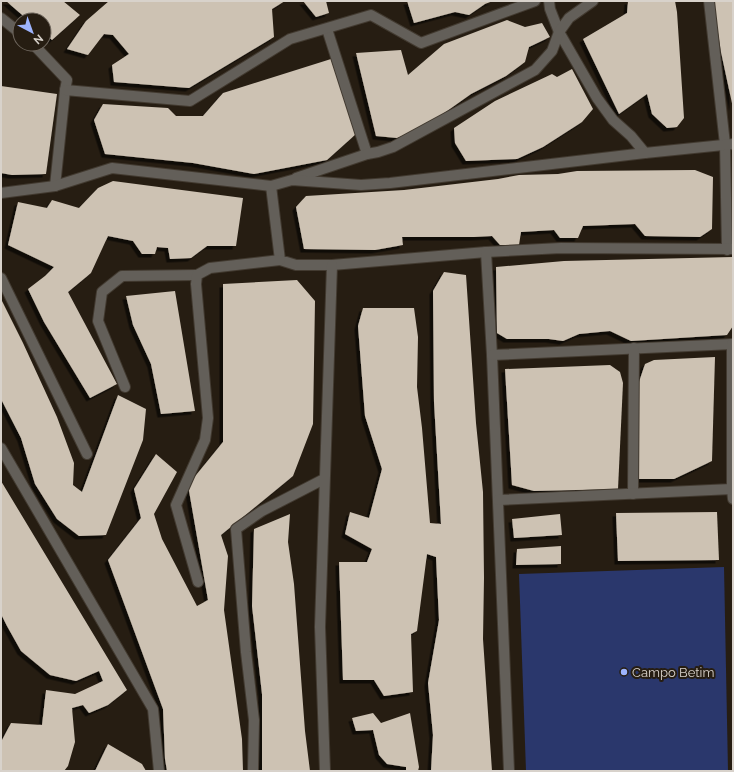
<svg xmlns="http://www.w3.org/2000/svg" width="734" height="772" viewBox="0 0 734 772" font-family="Raleway,sans-serif">
<style>
.green{fill:#2a376c}
.building{fill:#cdc2b3;filter:url(#shadow)}
.lines{fill:none;stroke-linecap:round;stroke-linejoin:round}
.minor-casing{stroke:#423a30;stroke-width:12}
.minor{stroke:#635f59;stroke-width:10}
.poi-dot{fill:#9eb4fd;stroke:#261d12;stroke-width:1.5}
.labels{text-anchor:middle;stroke-width:4;stroke-linejoin:round;paint-order:stroke}
.poi-label{font-size:13px;fill:#d8d2cb;stroke:#261d12;text-anchor:start}
</style>
<defs>
<filter id="shadow"><feDropShadow dx="-3.5" dy="3.5" stdDeviation="0" flood-color="#0009"/></filter>
</defs>
<rect width="100%" height="100%" fill="#261d12"/>
<polygon class="green" points="724,567 728,771 526,771 519,574"/>
<g class="building">
<polygon points="6,1 63,1 80,15 52,40 44,33 44,20 28,20"/>
<polygon points="109,1 285,1 272,9 274,37 189,88 114,82 112,65 129,54 113,35 104,34 88,55 67,49 86,21"/>
<polygon points="303,1 326,1 329,13 316,17"/>
<polygon points="407,1 493,1 485,4 469,15 455,12 414,23"/>
<polygon points="628,1 675,1 677,12 684,118 677,127 667,128 652,114 647,94 619,114 583,39 627,13"/>
<polygon points="713,1 733,1 733,108 721,52"/>
<polygon points="507,20 525,27 542,23 550,37 529,47 525,62 506,76 471,94 423,128 397,138 376,136 356,53 401,50 408,75 444,44"/>
<polygon points="331,59 356,134 327,160 254,174 193,163 105,154 94,120 103,104 168,108 176,116 203,116 223,93"/>
<polygon points="572,69 593,109 582,122 543,147 517,159 466,161 455,143 454,128 495,101 552,74 557,77"/>
<polygon points="1,86 57,94 46,174 12,175 1,173"/>
<polygon points="695,170 713,177 712,229 700,237 645,236 635,224 583,226 578,238 560,238 554,230 521,232 519,245 500,245 492,236 474,237 402,237 403,245 375,250 304,249 296,207 306,196 404,190 498,179 519,175 558,174 577,171"/>
<polygon points="113,181 243,198 236,246 207,246 191,258 170,259 168,248 157,247 155,254 142,254 133,241 108,236 91,273 68,292 117,384 90,398 44,322 28,289 45,276 54,267 8,245 18,202 47,208 52,200 79,208 98,188"/>
<polygon points="733,257 733,326 727,335 631,341 610,331 579,334 563,341 549,339 507,339 497,333 496,267 564,261"/>
<polygon points="444,272 466,275 476,423 483,492 484,578 483,639 492,771 431,771 433,735 428,683 439,620 436,557 427,554 417,631 411,634 413,692 384,696 374,680 343,680 339,562 367,562 372,549 345,534 350,512 369,518 382,469 365,416 358,326 363,308 414,308 418,337 417,387 422,428 430,523 441,524 434,402 433,291"/>
<polygon points="297,280 315,301 313,424 293,476 221,535 228,556 224,610 242,739 243,771 167,771 165,759 163,709 108,560 141,518 134,489 156,454 177,472 154,514 162,539 197,606 208,600 188,485 223,442 223,284"/>
<polygon points="175,291 195,411 161,414 151,364 133,325 126,296"/>
<polygon points="1,299 23,343 57,417 74,463 73,485 82,492 118,395 146,409 143,440 106,535 79,536 57,519 35,484 21,438 1,399"/>
<polygon points="715,357 712,461 674,479 638,479 639,382 645,364 654,360"/>
<polygon points="610,365 620,372 623,383 618,489 534,491 512,485 505,369"/>
<polygon points="1,481 127,690 108,705 89,713 83,705 72,708 75,742 68,766 64,771 1,771 1,742 11,723 42,725 46,690 75,694 103,681 99,671 76,681 50,675 21,651 7,626 1,614"/>
<polygon points="717,512 719,560 618,561 616,513"/>
<polygon points="290,514 288,542 294,584 305,731 310,771 262,771 262,694 252,606 254,529"/>
<polygon points="560,514 562,535 514,538 512,519"/>
<polygon points="561,546 561,564 516,565 517,549"/>
<polygon points="373,713 381,723 410,713 419,767 418,771 406,771 406,767 387,764 379,755 373,730 356,731 352,718"/>
<polygon points="108,744 142,764 146,771 95,771"/>
</g>
<g class="lines">
<defs>
<g id="minor">
<polyline points="549,1 550,9 559,32 597,98 613,120 631,136 645,153"/>
<polyline points="709,1 725,144 727,250"/>
<polyline points="1,18 20,33"/>
<polyline points="327,29 367,154"/>
<polyline points="33,44 67,80 65,90 55,186"/>
<polyline points="65,90 190,101 290,39 371,15 421,43 535,1"/>
<polyline points="296,178 367,154 378,152 393,147 535,70 552,51 559,32 569,18 593,1"/>
<polyline points="271,186 280,260 296,265 332,265 486,252 561,248 733,249"/>
<polyline points="1,193 55,186 112,168 271,186 292,180 361,185 390,183 645,153 733,144"/>
<polyline points="486,252 492,355 509,771"/>
<polyline points="1,278 87,454"/>
<polyline points="492,355 733,344"/>
<polyline points="125,387 98,321 102,292 122,276 197,275"/>
<polyline points="1,448 153,709 159,771"/>
<polyline points="732,489 733,499"/>
<polyline points="633,494 634,348"/>
<polyline points="498,500 732,489 732,344"/>
<polyline points="198,582 176,505 205,440 208,418 196,284 197,275 210,268 280,260"/>
<polyline points="253,771 254,720 246,652 236,529 262,511 324,479"/>
<polyline points="325,771 320,627 332,265"/>
</g>
</defs>
<use href="#minor" class="minor-casing"/>
<use href="#minor" class="minor"/>
</g>
<circle class="poi-dot" cx="624" cy="672" r="4"/>
<g class="labels">
<g class="poi-label">
<text x="632" y="677">Campo Betim</text>
</g>
</g>
<rect width="734" height="772" fill="none" stroke="#d8d2cb" stroke-width="4"/>
<g transform="translate(32 32) rotate(139)"><circle r="19" fill="#261d12" stroke="#6d655c"/>
<path d="M0-3L7 15L0 10L-7 15Z" fill="#9eb4fd"/>
<text y="-6" font-size="11" font-weight="bold" text-anchor="middle" fill="#d8d2cb">N</text>
</g>
</svg>
